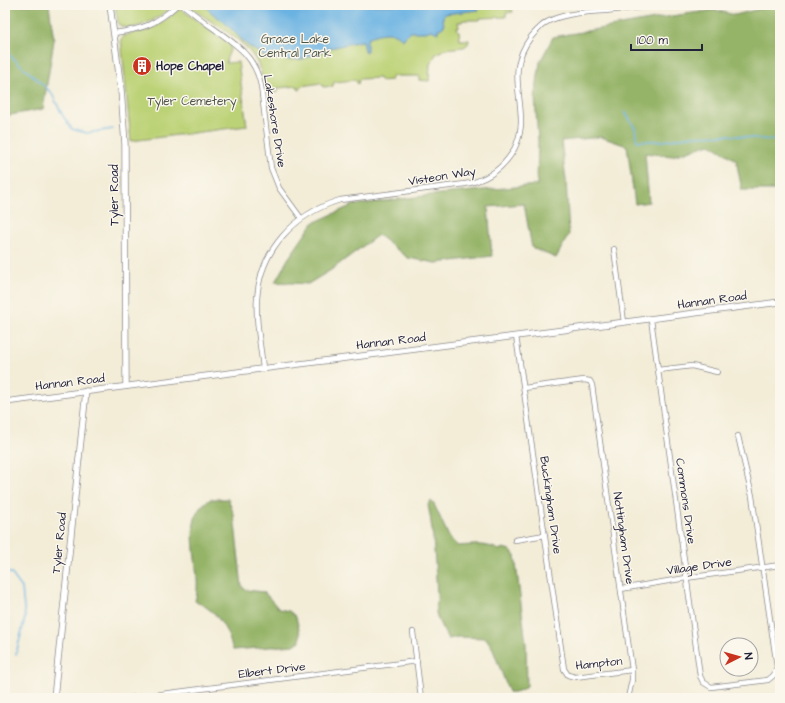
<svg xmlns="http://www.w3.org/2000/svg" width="785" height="703" viewBox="0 0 785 703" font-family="'Architects Daughter',sans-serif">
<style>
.green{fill:#bcd276;stroke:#6f7a58}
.forest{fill:#95b467;stroke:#5c6b51}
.water{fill:#6bb2e2;stroke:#466a8e}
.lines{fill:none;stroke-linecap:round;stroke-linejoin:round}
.stream{stroke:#6bb2e2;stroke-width:1.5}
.minor-casing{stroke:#8a888a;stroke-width:6}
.tertiary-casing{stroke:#8a888a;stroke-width:7}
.minor{stroke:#fff;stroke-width:4.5}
.tertiary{stroke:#fff;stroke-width:5.5}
.labels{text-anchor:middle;stroke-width:3;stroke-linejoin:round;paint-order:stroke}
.park-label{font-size:12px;fill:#50574d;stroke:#fbf7ec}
.poi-label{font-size:12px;font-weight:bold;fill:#22223b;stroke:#fbf7ec;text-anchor:start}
.street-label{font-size:12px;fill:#22223b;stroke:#fbf7ec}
</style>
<rect width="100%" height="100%" fill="#fbf7ec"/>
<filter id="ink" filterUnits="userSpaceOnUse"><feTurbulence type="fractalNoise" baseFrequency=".025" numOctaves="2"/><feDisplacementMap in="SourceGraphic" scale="8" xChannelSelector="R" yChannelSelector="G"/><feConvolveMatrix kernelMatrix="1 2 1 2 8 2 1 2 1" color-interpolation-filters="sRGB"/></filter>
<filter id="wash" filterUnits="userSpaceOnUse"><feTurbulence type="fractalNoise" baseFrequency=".012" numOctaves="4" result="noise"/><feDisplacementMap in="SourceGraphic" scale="16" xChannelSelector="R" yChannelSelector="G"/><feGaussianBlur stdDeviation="0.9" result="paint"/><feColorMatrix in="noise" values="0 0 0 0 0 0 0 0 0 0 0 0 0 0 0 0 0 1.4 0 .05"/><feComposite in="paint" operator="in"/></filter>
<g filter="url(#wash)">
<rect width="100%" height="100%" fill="#f3edd8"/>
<g class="green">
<path d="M115 5H173C163 16 132 36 118 24Z"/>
<path d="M188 5H487L488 8 505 6V9H512L513 12 506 13V17L480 18V20H463L462 22H458L459 27H457L458 31H459L460 40H469L468 44 464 47 445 49 436 54 430 64 429 81 419 80V76H393L391 80 381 81 379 78 359 79 358 84 357 83 356 80 334 82 333 86 323 87 321 83 301 86 300 90 298 89V86L278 88 277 92 269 93 265 91C263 81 261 70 257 62 243 36 209 23 188 5Z"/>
<path d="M181 9 231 45C231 52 226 56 226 63L238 62 247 126 131 141 121 39C128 31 142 33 152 29 158 26 163 22 168 18 173 15 176 10 181 9Z"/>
</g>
<g class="forest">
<polygon points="5,5 49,5 54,40 43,109 5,116"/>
<polygon points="775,5 780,5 780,188 778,190 742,190 736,160 710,144 672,156 645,153 649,202 635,204 627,146 601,137 561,141 566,180 569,234 556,258 532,248 524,204 488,207 492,256 436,263 408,258 378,235 331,270 308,284 275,282 288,259 313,223 353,205 440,194 537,185 538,141 535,97 540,62 553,37 678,15 715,10 735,15"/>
<path d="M211 499H228L234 515 242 587 246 590 264 592 279 609 289 611 296 617 300 634V641L294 645 233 650C228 633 222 618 206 607 203 604 198 604 195 601 205 572 176 516 211 499Z"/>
<path d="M431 501 434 504 450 539 458 546C471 545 487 543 499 550L503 548 510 550 515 556 526 644 527 686C521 690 516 693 509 692L492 647 486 638 457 637 448 639C444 631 438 622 436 613 435 607 438 601 437 595 435 565 434 534 428 505Z"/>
</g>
<path class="water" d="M204 5H479V10L445 14 443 17 444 26 440 29H438V33L431 30 426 32H412L407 34 404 39 402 40C401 38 399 35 395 34 387 32 373 33 367 40V52L365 53 363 41H361L331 48 303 59 289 60 271 58 264 56 247 45 224 22 212 13Z"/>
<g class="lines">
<g class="stream">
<polyline points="5,51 51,92 63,116 72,129 87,133 113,129"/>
<polyline points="625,112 635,128 637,141 663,141 692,136 728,135 780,141"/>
<polyline points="5,573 11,573 22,588 25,618 16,654"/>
</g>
</g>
</g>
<g filter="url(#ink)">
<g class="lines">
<defs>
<g id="minor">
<path d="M183 5C193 13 203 21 213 28 237 45 255 56 261 86L271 168 279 188 301 218"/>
<path d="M114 33C143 29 155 25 177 5"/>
<polyline points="614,249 624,322"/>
<polyline points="651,319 700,676 703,682 711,687 768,680 774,675 777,667 752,496 738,436"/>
<polyline points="516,336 564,669 568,675 575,677 632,670"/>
<path d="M263 369C261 346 255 321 257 299 260 250 294 214 340 200L465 184C495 179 520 155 521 122 521 89 508 68 531 37 536 31 543 23 551 20 568 13 587 12 605 11 623 9 641 7 659 5"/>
<polyline points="658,370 692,366 717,372"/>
<polyline points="524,388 584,380 590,381 592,385 632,670 632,680 628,698"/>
<polyline points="515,540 545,535"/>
<polyline points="621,589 686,578 780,565"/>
<polyline points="413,632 421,698"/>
<polyline points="131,698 417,661"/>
</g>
<g id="tertiary">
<polyline points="110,5 121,90 125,144 126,386"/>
<polyline points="5,402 780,302"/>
<polyline points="54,698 86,391"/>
</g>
</defs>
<use href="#minor" class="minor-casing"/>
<use href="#tertiary" class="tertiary-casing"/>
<use href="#minor" class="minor"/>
<use href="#tertiary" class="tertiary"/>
</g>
</g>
<defs>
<symbol id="building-disc" viewBox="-11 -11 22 22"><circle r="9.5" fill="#c8321e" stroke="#fbf7ec"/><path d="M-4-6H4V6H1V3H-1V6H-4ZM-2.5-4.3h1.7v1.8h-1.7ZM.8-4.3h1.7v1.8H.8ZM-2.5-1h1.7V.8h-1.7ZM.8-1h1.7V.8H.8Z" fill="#fff"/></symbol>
</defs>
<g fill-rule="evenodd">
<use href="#building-disc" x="131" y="55" width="22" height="22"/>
</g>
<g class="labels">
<g class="park-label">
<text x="295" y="43">Grace Lake<tspan x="295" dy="14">Central Park</tspan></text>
<text x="192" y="105">Tyler Cemetery</text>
</g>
<g class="poi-label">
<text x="156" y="70">Hope Chapel</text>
</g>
<g class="street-label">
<text transform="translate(275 121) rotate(81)" y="4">Lakeshore Drive</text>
<text transform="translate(442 176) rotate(-9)" y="4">Visteon Way</text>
<text transform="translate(114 195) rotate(-90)" y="4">Tyler Road</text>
<text transform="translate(712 300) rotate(-8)" y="4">Hannan Road</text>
<text transform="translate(391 341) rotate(-7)" y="4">Hannan Road</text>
<text transform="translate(70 382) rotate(-7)" y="4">Hannan Road</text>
<text transform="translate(686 501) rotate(82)" y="4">Commons Drive</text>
<text transform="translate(551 505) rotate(82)" y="4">Buckingham Drive</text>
<text transform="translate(624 538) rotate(82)" y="4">Nottingham Drive</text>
<text transform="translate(59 543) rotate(-84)" y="4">Tyler Road</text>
<text transform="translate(699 566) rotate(-8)" y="4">Village Drive</text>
<text transform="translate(599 663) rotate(-6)" y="4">Hampton</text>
<text transform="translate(272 670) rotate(-7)" y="4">Elbert Drive</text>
</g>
</g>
<rect width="785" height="703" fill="none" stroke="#fbf7ec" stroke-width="20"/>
<g transform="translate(739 657) rotate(84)"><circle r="19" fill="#fbf7ec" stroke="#a4a2a5"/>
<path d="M0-3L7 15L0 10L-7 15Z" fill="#c8321e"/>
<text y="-6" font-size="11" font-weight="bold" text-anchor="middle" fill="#22223b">N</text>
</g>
<path d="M631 44v6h71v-6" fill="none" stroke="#22223b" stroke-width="2"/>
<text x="637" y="44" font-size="12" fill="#22223b" stroke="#fbf7ec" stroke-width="3" paint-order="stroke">100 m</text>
</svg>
